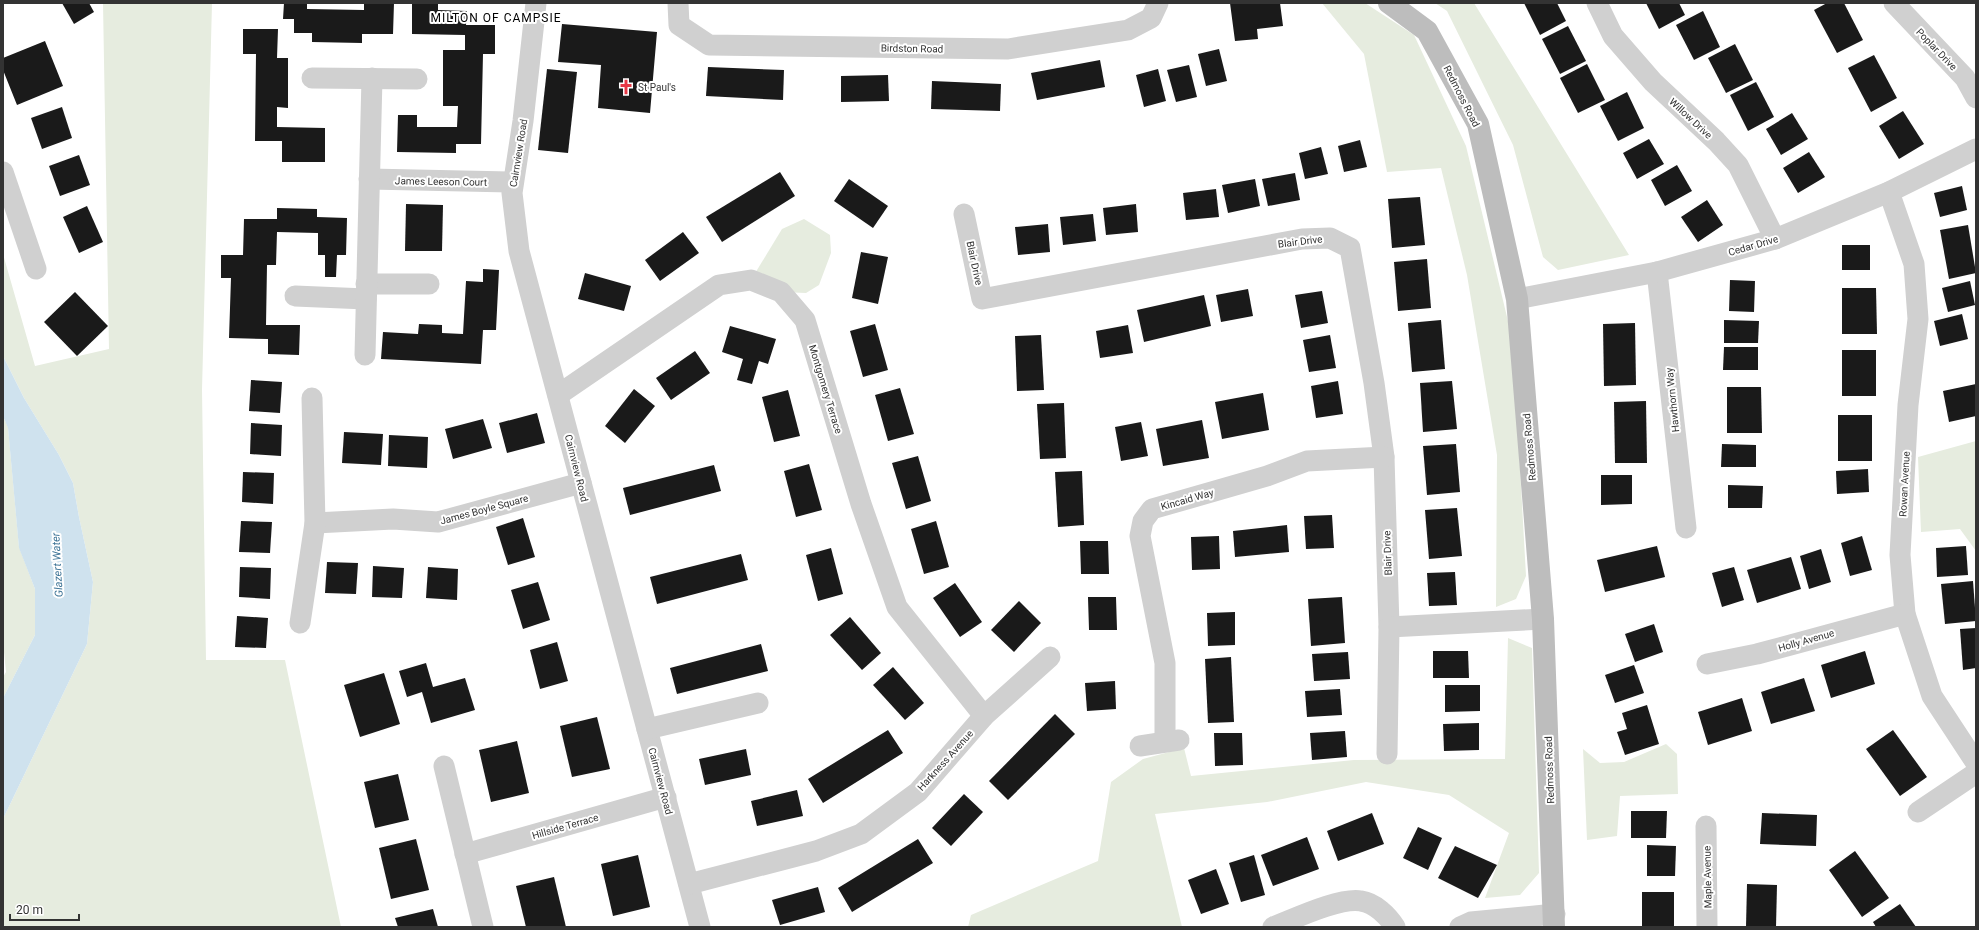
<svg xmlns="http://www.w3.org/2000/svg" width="1979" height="930" viewBox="0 0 1979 930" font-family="Roboto,sans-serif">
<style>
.green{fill:#e6ecdf}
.water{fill:#cfe2ee}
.building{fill:#1a1a1a}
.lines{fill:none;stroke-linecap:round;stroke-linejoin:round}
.street{stroke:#d0d0d0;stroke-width:21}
.secondary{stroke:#bdbdbd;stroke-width:22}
.labels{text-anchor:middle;stroke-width:4;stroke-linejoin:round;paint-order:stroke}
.street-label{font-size:10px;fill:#333;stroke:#fff}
.poi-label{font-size:10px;fill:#333;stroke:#fff;text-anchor:start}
.water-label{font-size:11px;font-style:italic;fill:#3f7597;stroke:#fff}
.quarter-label{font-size:12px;letter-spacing:1px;fill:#000;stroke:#fff}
</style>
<rect width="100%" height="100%" fill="#fff"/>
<g class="green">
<polygon points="103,3 212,3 202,390 206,660 285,660 341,927 3,927 3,819 87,644 93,582 79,517 73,483 59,455 24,398 3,356 3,254 35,366 109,349"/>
<polygon points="1322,3 1365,3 1414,35 1466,146 1513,342 1526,576 1516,599 1496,607 1497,455 1467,275 1441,168 1387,172 1364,54"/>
<polygon points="1435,3 1474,3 1629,255 1558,270 1543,257 1513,145 1447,11"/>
<polygon points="804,219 830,235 831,253 819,285 806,293 781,292 751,280 782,229"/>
<polygon points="3,416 8,427 19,547 35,589 35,635 3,698 3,677 6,672 3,642"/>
<polygon points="1976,441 1976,551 1960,529 1921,532 1918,457"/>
<polygon points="1508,638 1532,648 1539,873 1520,895 1485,898 1509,833 1449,795 1366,782 1267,802 1155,814 1182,927 968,927 971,915 1098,861 1111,782 1143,759 1184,748 1191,776 1354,760 1505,759"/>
<polygon points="1666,744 1677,754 1678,794 1620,796 1617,836 1587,840 1583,749 1600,763 1624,762"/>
</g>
<polygon class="water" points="3,356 24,398 59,455 73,483 79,517 93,582 87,644 3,819 3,698 35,635 35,589 19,548 8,428 3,416"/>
<g class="building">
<polygon points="62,3 89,3 94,12 74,24"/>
<polygon points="284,3 307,3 307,9 364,10 364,3 394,3 393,34 362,34 362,43 312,42 312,33 294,33 294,19 283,19"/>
<polygon points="412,3 438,3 438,10 467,11 466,25 495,25 495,54 483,54 481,144 456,144 456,153 397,152 398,115 417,115 417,127 457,127 458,106 443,106 443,50 465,50 465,35 412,34"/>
<polygon points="1230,3 1280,3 1283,26 1257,29 1258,39 1235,41"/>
<polygon points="1524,3 1557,3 1566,21 1540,35"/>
<polygon points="1646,3 1679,3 1685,15 1659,29"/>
<polygon points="1827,3 1844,3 1863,40 1837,53 1814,10"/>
<polygon points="1703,11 1720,47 1694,60 1676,25"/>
<polygon points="562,24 657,32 650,113 598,108 601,65 558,62"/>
<polygon points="1568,26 1586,61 1560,74 1542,39"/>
<polygon points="243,29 278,29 277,58 288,58 288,108 277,107 277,127 325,128 325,162 282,162 282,141 255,141 256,54 243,54"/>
<polygon points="45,41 63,86 17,105 3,70 3,58"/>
<polygon points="1735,44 1753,80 1726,93 1708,58"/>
<polygon points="1219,49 1227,81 1206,86 1198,54"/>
<polygon points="1874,55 1897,98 1871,112 1848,68"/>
<polygon points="1100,60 1105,87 1037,100 1031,73"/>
<polygon points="1587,64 1605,100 1578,113 1560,78"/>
<polygon points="1189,65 1197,97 1176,102 1167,70"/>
<polygon points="708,67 784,70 783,100 706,96"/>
<polygon points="547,69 577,72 568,153 538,150"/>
<polygon points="1158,69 1166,101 1144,107 1136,75"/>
<polygon points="888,75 889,101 841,102 841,76"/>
<polygon points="932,81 1001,84 1000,111 931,109"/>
<polygon points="1756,82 1774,117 1748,131 1730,95"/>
<polygon points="1627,92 1644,128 1618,141 1600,106"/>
<polygon points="62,107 72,138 42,149 31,118"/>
<polygon points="1903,111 1924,144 1899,159 1879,126"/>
<polygon points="1792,113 1808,139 1781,155 1766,129"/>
<polygon points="1649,139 1664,164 1637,179 1623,153"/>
<polygon points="1360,140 1367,167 1344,172 1338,146"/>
<polygon points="1321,147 1328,174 1305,179 1299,153"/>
<polygon points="1809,152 1825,177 1798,193 1783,168"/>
<polygon points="79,155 90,185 60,196 49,166"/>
<polygon points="1677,165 1692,191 1665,206 1651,180"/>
<polygon points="780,172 795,196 722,242 706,217"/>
<polygon points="1295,173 1300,200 1268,206 1262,179"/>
<polygon points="849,179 888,206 873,228 834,201"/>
<polygon points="1255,179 1260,206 1228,213 1222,185"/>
<polygon points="1962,186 1967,210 1940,217 1934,193"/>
<polygon points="1216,189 1219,217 1186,220 1183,193"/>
<polygon points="1420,197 1425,245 1392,248 1388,199"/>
<polygon points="1707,200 1723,225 1698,242 1681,217"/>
<polygon points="406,204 443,205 442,251 405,251"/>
<polygon points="1136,204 1138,232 1106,235 1103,208"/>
<polygon points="87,206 103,242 79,253 63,217"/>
<polygon points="277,208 317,209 317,217 347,218 346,255 337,255 336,277 325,277 325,255 318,255 318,233 277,232 276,265 267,265 266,325 300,325 299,355 268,354 268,339 229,338 231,278 221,278 221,255 243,255 244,219 277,219"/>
<polygon points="1093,214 1096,241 1063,245 1060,217"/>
<polygon points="1048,224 1050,252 1018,255 1015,227"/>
<polygon points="1968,225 1976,273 1949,279 1940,230"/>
<polygon points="683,232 699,253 660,281 645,260"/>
<rect x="1842" y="245" width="28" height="25"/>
<polygon points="861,252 888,257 878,304 852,298"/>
<polygon points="1427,259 1431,308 1398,311 1394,262"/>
<polygon points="483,269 499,270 496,330 483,330 481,364 381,359 383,332 418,334 419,324 442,325 442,333 463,334 466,281 483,282"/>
<polygon points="585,273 631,286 624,311 578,299"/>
<polygon points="1730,280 1755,281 1754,312 1729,311"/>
<polygon points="1970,281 1975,305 1948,312 1942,288"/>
<polygon points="1842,288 1876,288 1877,334 1842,334"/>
<polygon points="1248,289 1253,316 1221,322 1216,295"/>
<polygon points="1322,291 1328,323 1301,328 1295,295"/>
<polygon points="75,292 108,326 77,356 44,322"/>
<polygon points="1204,295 1211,326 1144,342 1137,310"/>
<polygon points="1962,314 1968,339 1940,346 1934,321"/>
<polygon points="1441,320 1445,369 1412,372 1408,323"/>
<polygon points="1724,320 1759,321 1758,343 1724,343"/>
<polygon points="1635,323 1636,385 1604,386 1603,324"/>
<polygon points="875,324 888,370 863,377 850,331"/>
<polygon points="1128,325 1133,353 1100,358 1096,331"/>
<polygon points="730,326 776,339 768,364 759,361 752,384 737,380 743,359 722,352"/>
<polygon points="1041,335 1044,390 1017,391 1015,336"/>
<polygon points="1330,335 1336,368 1309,372 1303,340"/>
<polygon points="1724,347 1758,347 1758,370 1723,370"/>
<rect x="1842" y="350" width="34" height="46"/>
<polygon points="695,351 710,373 671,400 656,378"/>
<polygon points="251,380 282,382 280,413 249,411"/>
<polygon points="1338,381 1343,414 1316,418 1311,386"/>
<polygon points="1452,381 1457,429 1423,432 1420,383"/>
<polygon points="1976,384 1976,416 1949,422 1943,391"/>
<polygon points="1727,387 1761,387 1762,433 1727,433"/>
<polygon points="900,388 914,434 888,441 875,395"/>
<polygon points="634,389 655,406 625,443 605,426"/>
<polygon points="788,390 800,436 774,442 762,397"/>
<polygon points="1263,393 1269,430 1222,439 1215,402"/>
<polygon points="1646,401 1647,463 1615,463 1614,402"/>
<polygon points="1064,403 1066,458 1040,459 1037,404"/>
<polygon points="537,413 545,443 507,453 499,423"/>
<rect x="1838" y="415" width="34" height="46"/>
<polygon points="483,419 492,448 453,459 445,429"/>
<polygon points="1202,420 1209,458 1163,466 1156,429"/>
<polygon points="1141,422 1148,456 1121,461 1115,427"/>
<polygon points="251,423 282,425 281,456 250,454"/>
<polygon points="344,432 383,434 381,465 342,463"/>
<polygon points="389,435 428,437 427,468 388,466"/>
<polygon points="1456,444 1460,492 1427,495 1423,446"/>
<polygon points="1722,444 1756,445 1756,467 1721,467"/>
<polygon points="918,456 931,501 906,509 892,463"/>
<polygon points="809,464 822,510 796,517 784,471"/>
<polygon points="714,465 721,491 630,515 623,488"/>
<polygon points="1868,469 1869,492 1837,494 1836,471"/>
<polygon points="1082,471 1084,525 1058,527 1055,472"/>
<polygon points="243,472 274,473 273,504 242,502"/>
<polygon points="1601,475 1632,475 1632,504 1601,505"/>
<polygon points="1728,485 1763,486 1762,508 1728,508"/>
<polygon points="1457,508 1462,556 1429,559 1425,510"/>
<polygon points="1332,515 1334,548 1306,549 1304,516"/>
<polygon points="523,518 535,557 508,565 496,527"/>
<polygon points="241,521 272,522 270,553 239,552"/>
<polygon points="936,521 949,567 924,574 911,529"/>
<polygon points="1287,525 1289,552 1235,557 1233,531"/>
<polygon points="1219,536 1220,569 1192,570 1191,537"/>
<polygon points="1862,536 1872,570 1850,576 1841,543"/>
<polygon points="1080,541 1108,541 1109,574 1081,574"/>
<polygon points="1657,546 1665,577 1605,592 1597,560"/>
<polygon points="1966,546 1968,575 1937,577 1936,548"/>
<polygon points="831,548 843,594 818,601 806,555"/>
<polygon points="1821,549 1831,582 1809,589 1800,556"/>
<polygon points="741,554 748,580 657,604 650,577"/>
<polygon points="1791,557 1801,589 1757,603 1747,570"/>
<polygon points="327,562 358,563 356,594 325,593"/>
<polygon points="373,566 404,568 402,598 372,597"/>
<polygon points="240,567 271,568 270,599 239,597"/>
<polygon points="428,567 458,569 457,600 426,598"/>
<polygon points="1734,567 1744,600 1722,607 1712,573"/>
<polygon points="1455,572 1457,605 1429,606 1427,573"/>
<polygon points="1973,581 1976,621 1945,624 1941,584"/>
<polygon points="538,582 550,620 523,629 511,590"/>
<polygon points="955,583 982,622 960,637 933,598"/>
<polygon points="1088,597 1116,597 1117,630 1089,630"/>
<polygon points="1342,597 1345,643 1311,646 1308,599"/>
<polygon points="1019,601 1041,623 1014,652 991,630"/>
<polygon points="1235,612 1235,645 1208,646 1207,613"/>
<polygon points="237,616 268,618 266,648 235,647"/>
<polygon points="850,617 881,653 862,670 830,635"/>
<polygon points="1654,624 1663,652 1635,662 1625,634"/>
<polygon points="1976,628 1976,668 1963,670 1960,629"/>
<polygon points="557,642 568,681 540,689 530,650"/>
<polygon points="761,644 768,671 677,694 670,668"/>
<polygon points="1433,651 1468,651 1469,678 1433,678"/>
<polygon points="1865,651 1875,684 1831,698 1821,665"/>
<polygon points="1348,652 1350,679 1314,681 1312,654"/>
<polygon points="1231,657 1234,722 1208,723 1205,659"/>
<polygon points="426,663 433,687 465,678 475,710 431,723 422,692 407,697 399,671"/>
<polygon points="1634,665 1644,693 1615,703 1605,675"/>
<polygon points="893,667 924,703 905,720 873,685"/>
<polygon points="384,673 400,724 360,737 344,685"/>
<polygon points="1804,678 1815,711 1771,724 1761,692"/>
<polygon points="1115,681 1116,709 1087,711 1085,683"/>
<polygon points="1445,685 1480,685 1480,711 1445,712"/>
<polygon points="1340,689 1342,715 1307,717 1305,691"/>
<polygon points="1742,698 1752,731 1708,745 1698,712"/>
<polygon points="1647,705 1659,744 1625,755 1617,732 1627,729 1622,713"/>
<polygon points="1055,714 1075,734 1008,800 989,781"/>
<polygon points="597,717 610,769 572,777 560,726"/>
<polygon points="1479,723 1479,750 1444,751 1443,724"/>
<polygon points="888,730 903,753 823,803 808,779"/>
<polygon points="1893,730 1927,777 1900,796 1866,749"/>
<polygon points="1345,731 1347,757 1312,760 1310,733"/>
<polygon points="1214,733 1242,733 1243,765 1215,766"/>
<polygon points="517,741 529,793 491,802 479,750"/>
<polygon points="746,749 751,775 705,785 699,759"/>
<polygon points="398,774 409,820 375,828 364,782"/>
<polygon points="797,790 803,816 757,826 751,801"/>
<polygon points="964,794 983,812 951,846 932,828"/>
<polygon points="1631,811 1667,811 1666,838 1631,838"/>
<polygon points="1372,813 1384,844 1338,861 1327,831"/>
<polygon points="1762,813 1817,815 1816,846 1760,844"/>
<polygon points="1418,827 1442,838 1428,870 1403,858"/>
<polygon points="1307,837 1319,869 1273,886 1261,855"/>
<polygon points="416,839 429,890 391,899 379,848"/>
<polygon points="918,839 933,863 852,912 838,888"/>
<polygon points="1647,845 1676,846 1675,876 1647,876"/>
<polygon points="1455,846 1497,865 1478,898 1438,878"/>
<polygon points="1855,851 1889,898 1862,917 1829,870"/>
<polygon points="638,855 650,907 613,916 601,864"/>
<polygon points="1254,855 1265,895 1241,902 1229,863"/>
<polygon points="1216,869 1229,904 1201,914 1188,880"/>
<polygon points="554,877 566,927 526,927 516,886"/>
<polygon points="1747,884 1777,885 1776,927 1746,927"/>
<polygon points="818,887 825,912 780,925 772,900"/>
<rect x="1642" y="892" width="32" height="35"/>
<polygon points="1900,904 1916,927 1876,927 1873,922"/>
<polygon points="433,909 438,927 398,927 395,918"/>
</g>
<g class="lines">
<g class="street">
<polyline points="536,3 523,121 512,193 519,251 700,927"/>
<polyline points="678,3 679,25 709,45 1008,49 1128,30 1151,18 1158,3"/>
<polyline points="1597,3 1613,36 1653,82 1716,141 1738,165 1775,239"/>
<polyline points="1894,3 1965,78 1976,98"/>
<polyline points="312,78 417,79"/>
<polyline points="3,172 36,269"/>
<polyline points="369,179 513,182"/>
<polyline points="1889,192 1914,264 1918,319 1908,405 1900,555 1905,614 1932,696 1976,763"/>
<polyline points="964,214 982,299 1302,239 1330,238 1350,248 1374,383 1384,457 1389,627"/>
<polyline points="1657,272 1686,528"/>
<polyline points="366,284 429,284"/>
<polyline points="295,296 366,299"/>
<polyline points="1517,299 1657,272 1775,239 1889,192 1976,149"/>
<polyline points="365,355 372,78"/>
<polyline points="558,395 719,285 751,280 781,292 805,320 861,504 897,607 984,716"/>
<polyline points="315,523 393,519 438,522 581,483"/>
<polyline points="300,623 315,523 312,398"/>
<polyline points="1707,664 1757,654 1905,614"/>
<polyline points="647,729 758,703"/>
<polyline points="1165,741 1165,663 1140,536 1143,521 1152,509 1267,476 1307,461 1384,457"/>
<polyline points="1140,746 1179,740"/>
<polyline points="1387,754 1389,627 1543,619"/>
<polyline points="444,766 483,927"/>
<polyline points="1918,812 1976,773"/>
<polyline points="1706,826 1707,927"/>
<polyline points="465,854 666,797"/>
<polyline points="689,884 816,851 861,834 918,792 984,716 1050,657"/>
<path d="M1273 927C1294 919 1340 897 1361 901 1375 903 1388 916 1395 927"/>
<polyline points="1460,927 1471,922 1555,914"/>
</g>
<polyline class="secondary" points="1389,3 1427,31 1478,124 1517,299 1543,619 1554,927"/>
</g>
<defs>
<symbol id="church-bare" viewBox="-9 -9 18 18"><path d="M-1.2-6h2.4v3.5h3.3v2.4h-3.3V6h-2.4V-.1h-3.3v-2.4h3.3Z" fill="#e63946" stroke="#fff" stroke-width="2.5" paint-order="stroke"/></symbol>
</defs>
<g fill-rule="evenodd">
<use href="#church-bare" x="615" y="76" width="22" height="22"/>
</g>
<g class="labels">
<g class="street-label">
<text transform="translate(912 48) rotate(1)" y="4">Birdston Road</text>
<text transform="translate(1937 49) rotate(46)" y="4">Poplar Drive</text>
<text transform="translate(1462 96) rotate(63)" y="4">Redmoss Road</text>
<text transform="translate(1691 118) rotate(43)" y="4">Willow Drive</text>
<text transform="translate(518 153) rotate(-81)" y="4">Cairnview Road</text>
<text transform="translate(441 181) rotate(1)" y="4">James Leeson Court</text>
<text transform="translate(1300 241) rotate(-7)" y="4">Blair Drive</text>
<text transform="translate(1753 245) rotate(-16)" y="4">Cedar Drive</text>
<text transform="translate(975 263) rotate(78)" y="4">Blair Drive</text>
<text transform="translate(826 389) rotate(73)" y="4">Montgomery Terrace</text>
<text transform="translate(1672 400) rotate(-96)" y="4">Hawthorn Way</text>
<text transform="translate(1529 447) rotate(-95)" y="4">Redmoss Road</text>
<text transform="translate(577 468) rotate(76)" y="4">Cairnview Road</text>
<text transform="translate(1904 484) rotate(-87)" y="4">Rowan Avenue</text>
<text transform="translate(1187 499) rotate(-16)" y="4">Kincaid Way</text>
<text transform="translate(484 509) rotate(-15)" y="4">James Boyle Square</text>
<text transform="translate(1387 553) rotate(-92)" y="4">Blair Drive</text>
<text transform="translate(1806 640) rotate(-16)" y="4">Holly Avenue</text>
<text transform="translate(945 760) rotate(-48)" y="4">Harkness Avenue</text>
<text transform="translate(1549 770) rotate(-92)" y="4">Redmoss Road</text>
<text transform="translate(661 781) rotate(75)" y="4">Cairnview Road</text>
<text transform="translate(565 826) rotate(-16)" y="4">Hillside Terrace</text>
<text transform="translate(1707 877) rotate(-91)" y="4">Maple Avenue</text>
</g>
<g class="poi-label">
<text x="638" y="91">St Paul's</text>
</g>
<g class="water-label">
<text transform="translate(57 565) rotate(-93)" y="4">Glazert Water</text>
</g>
<g class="quarter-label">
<text x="496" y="22">MILTON OF CAMPSIE</text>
</g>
</g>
<rect width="1979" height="930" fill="none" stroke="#333333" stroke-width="8"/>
<path d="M10 914v6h69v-6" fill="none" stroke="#333333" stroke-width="2"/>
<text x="16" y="914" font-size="12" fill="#333333" stroke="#ffffff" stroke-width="3" paint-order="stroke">20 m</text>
</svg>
